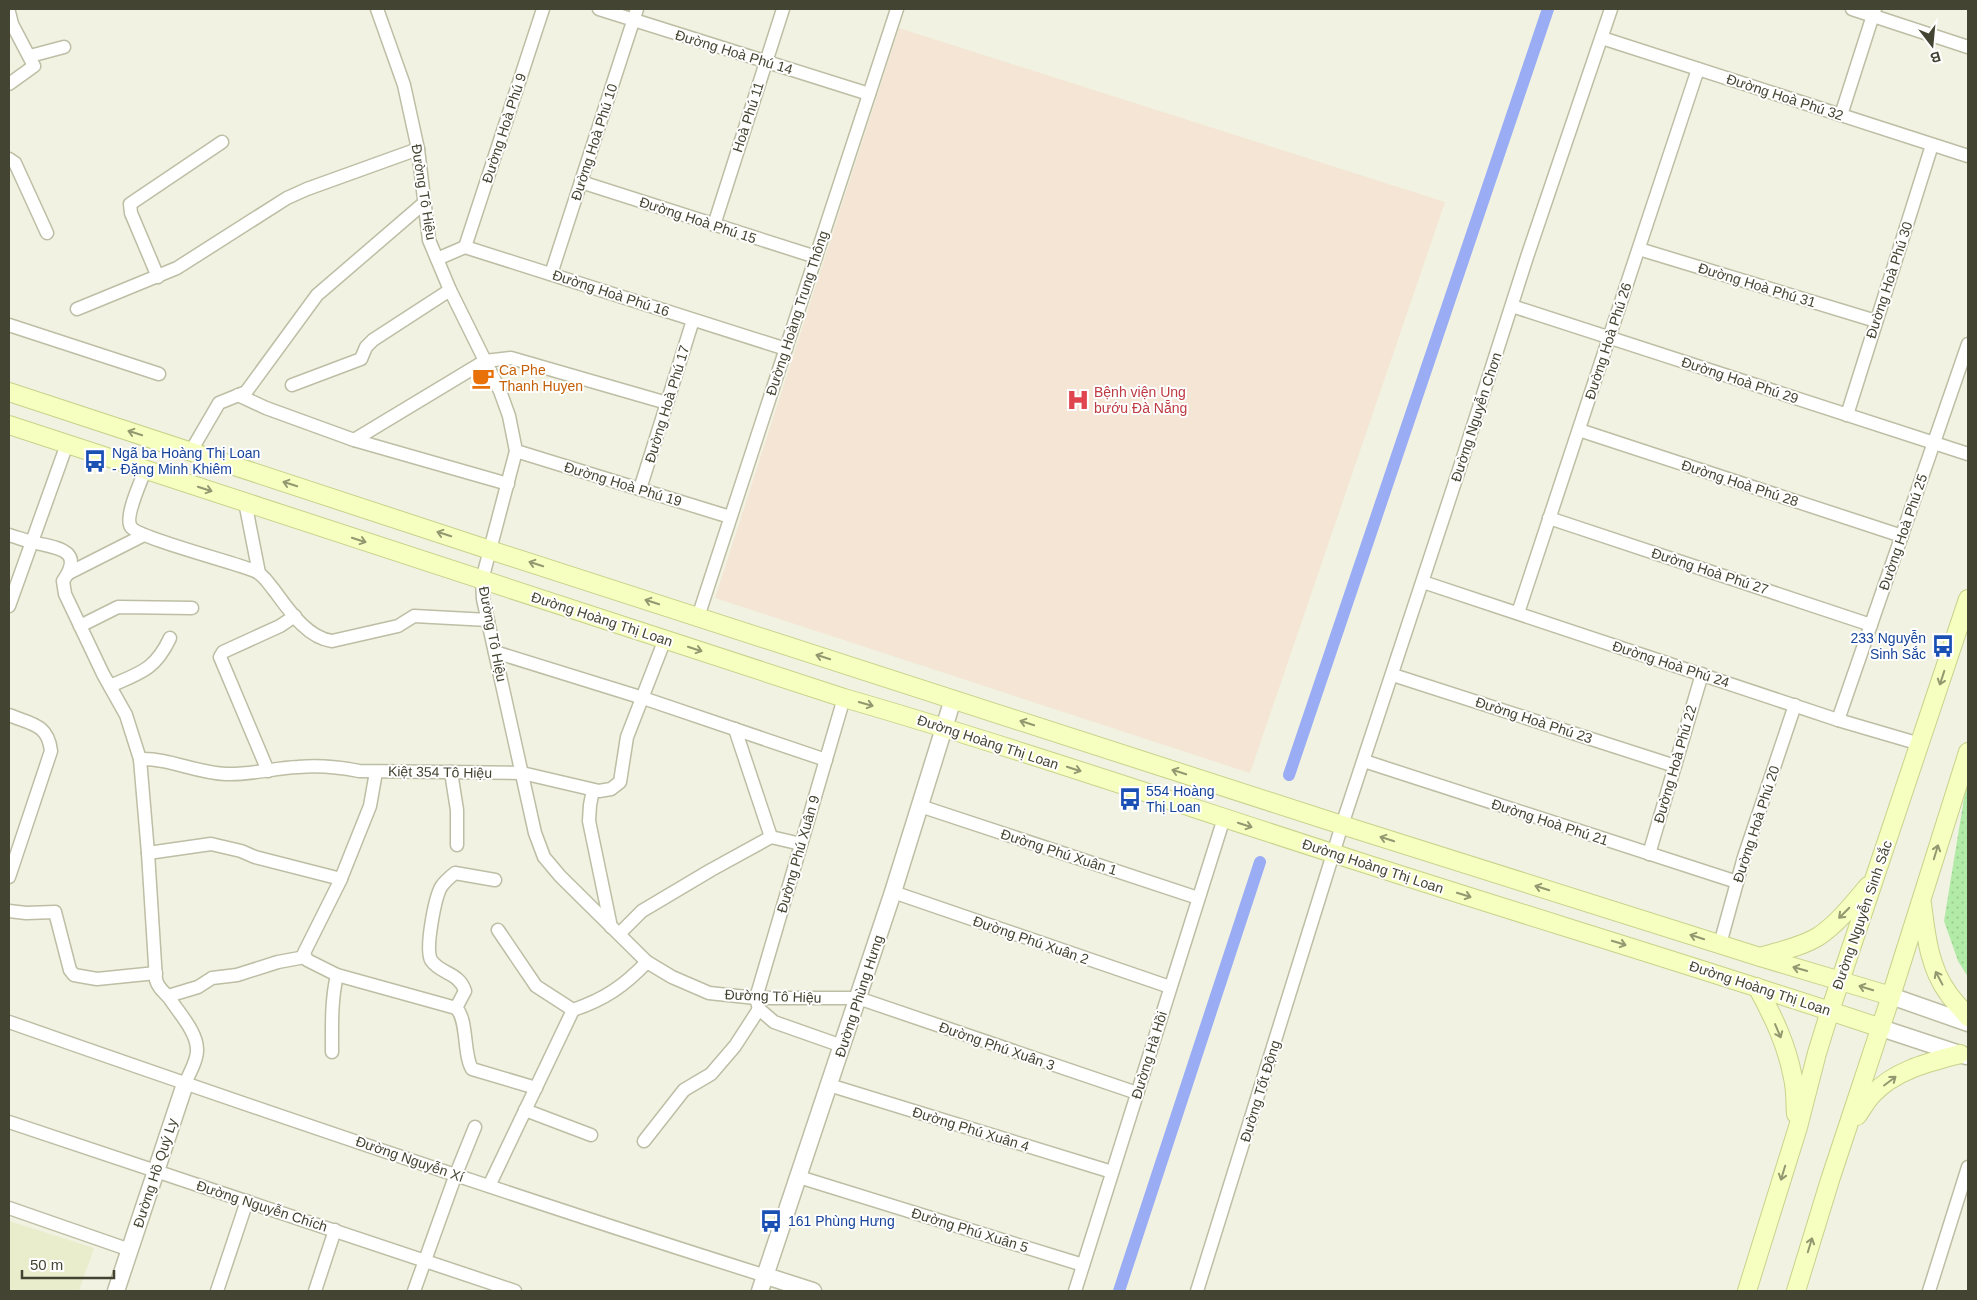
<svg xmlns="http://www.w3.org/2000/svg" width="1977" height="1300" viewBox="0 0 1977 1300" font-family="Helvetica,sans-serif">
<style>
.education{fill:#e9edcb}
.medical{fill:#f4e5d4}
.grass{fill:url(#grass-dots)}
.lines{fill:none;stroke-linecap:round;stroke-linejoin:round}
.canal{stroke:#99acf4;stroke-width:12}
.minor-casing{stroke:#bdbea4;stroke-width:15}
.tertiary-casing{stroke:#bdbea4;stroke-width:19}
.secondary-casing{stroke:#c9d28c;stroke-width:20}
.minor{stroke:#fff;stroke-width:12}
.tertiary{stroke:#fff;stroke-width:16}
.secondary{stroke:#f6ffbf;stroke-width:18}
.oneway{stroke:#949871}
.labels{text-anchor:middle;stroke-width:4;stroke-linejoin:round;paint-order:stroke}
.street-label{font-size:14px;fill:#444432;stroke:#fff}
.food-label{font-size:14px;fill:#c56008;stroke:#fff;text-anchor:start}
.health-label{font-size:14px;fill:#be3a42;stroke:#fff;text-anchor:start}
.transit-label{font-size:14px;fill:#164399;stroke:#fff;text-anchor:start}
</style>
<defs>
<pattern id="grass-dots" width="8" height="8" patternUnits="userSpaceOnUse" patternTransform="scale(1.25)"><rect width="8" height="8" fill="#b2eaa7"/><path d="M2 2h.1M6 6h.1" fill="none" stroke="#9aca90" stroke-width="1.8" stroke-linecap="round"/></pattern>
</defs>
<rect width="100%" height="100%" fill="#f1f2e2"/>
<polygon class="education" points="9,1221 94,1248 79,1291 9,1291"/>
<polygon class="medical" points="899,28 1445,202 1250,773 715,598"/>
<polygon class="grass" points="1966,786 1968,787 1968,977 1958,961 1944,921"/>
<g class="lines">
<g class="canal">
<polyline points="1289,775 1548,9"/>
<polyline points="1119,1291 1260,862"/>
</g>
<defs>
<g id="minor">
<polyline points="377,9 404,85 418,149 429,240 450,290 500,391 509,416 516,451 482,580 483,599 535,833 544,857 560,876 647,962 672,977 709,993 756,998 858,998 1137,1093"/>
<polyline points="599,9 869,94"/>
<polyline points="1852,9 1968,47"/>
<polyline points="9,12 12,24 34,66 9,84"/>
<polyline points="1602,38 1968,156"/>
<polyline points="30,56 64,47"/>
<polyline points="1841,115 1875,9"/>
<polyline points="9,159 15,163 47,233"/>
<polyline points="581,182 816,257"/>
<polyline points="714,225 783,9"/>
<polyline points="465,247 543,9"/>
<polyline points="1639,249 1876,321"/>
<polyline points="437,259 465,247 786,349"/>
<polyline points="551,274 637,9"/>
<polyline points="158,277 131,213 130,204 222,142"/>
<polyline points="1512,306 1968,454"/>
<polyline points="77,309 177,268 287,198 307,189 418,149"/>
<polyline points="9,325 159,374"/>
<polyline points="292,385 361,359 366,347 373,340 450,290"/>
<polyline points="238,395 266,408 354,440 508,484"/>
<polyline points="1847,415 1932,145"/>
<polyline points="1579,430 1902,536"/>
<polyline points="354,440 485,361 511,358 667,403"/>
<polyline points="191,451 219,403 246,392 317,295 424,203"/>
<polyline points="516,451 730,517"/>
<path d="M145 470C141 482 124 517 131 527 138 538 236 563 255 571 264 575 268 583 274 590 288 609 307 638 332 641L398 626 414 616 488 620"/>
<polyline points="640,489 693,320"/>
<polyline points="245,502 259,573"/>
<polyline points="1549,518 1871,625"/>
<path d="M9 535C16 537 24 540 32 542 54 548 86 548 63 581L65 594 103 674 126 715 140 759 148 853 156 980C159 990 165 992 170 999 179 1013 198 1033 197 1051 197 1062 189 1073 185 1084"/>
<polyline points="69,573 144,535"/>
<polyline points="1423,582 1838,720 1920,744"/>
<polyline points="9,606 67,444"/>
<polyline points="1518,613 1698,69"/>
<polyline points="698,617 897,9"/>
<polyline points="80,626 118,607 192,608"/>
<polyline points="495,652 643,698 826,760"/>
<polyline points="1393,675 1675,766"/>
<path d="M110 686C140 673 155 670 170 638"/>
<path d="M9 715C31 724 48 724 51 751L9 877"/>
<polyline points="1838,720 1968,344"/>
<path d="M140 759C170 758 196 773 226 774 251 775 274 768 298 767 319 765 339 767 359 771L522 773 599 791 611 789 620 782 627 737 665 639"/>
<polyline points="1364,761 1737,882"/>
<polyline points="268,771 220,657 223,652 280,626 295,616"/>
<path d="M376 772 370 806 340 881 304 953 307 960 337 975 456 1008C468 1019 463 1054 472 1069L536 1088"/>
<polyline points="451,772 457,810 457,845"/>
<polyline points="593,790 590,805 589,821 611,927"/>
<polyline points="920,806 1198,898"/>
<polyline points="771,837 801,844"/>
<polyline points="148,853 211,844 241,851 255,857 341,879"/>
<polyline points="1649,854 1702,674"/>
<polyline points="893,892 1170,987"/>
<polyline points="9,911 26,913 55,912 70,970 74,975 97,979 156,973"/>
<polyline points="498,930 536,986 573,1010"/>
<polyline points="619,934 642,911 711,870 771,837 735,729"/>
<polyline points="1720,944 1744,857 1795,705"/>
<polyline points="168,996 198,987 212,978 237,975 278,962 305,957"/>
<path d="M456 1008 465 991C459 972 440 974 431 960 425 948 435 898 441 887 445 881 450 877 455 873L495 880"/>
<path d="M9 1022C260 1110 512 1196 766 1276"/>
<polyline points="842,1046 774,1022 759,1009 756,998 844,698"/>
<path d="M332 1052C332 1026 331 1001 337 975"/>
<polyline points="829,1085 1112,1172"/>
<polyline points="525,1110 591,1135"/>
<polyline points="9,1122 515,1291"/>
<polyline points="644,1141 684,1090 711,1074 735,1046 759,1009"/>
<polyline points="799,1177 1083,1265"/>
<path d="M489 1186 573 1010C605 999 624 986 647 962"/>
<polyline points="9,1208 130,1250"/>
<polyline points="217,1291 247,1201"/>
<polyline points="315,1291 335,1230"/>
<polyline points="414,1291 456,1174 475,1127"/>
<polyline points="1075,1291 1224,818"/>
<polyline points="1197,1291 1342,825 1458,473 1527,257 1611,9"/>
<polyline points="1929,1291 1968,1167"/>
</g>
<g id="tertiary">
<polyline points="1891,996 1968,1023"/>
<polyline points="1881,1028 1966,1056"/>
<polyline points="766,1276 813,1291"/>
<polyline points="116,1291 185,1084"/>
<polyline points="760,1291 893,892 953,699"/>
</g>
<g id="secondary">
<polyline points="9,392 490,550 1342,825 1760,957 1891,996"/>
<path d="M9 425 844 698C1017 748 1188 807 1360 862 1533 918 1708 970 1881 1028"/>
<path d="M1922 904C1926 935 1929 967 1948 993 1954 1002 1962 1009 1968 1017"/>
<path d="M1760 957C1779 951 1802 947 1819 936 1838 923 1853 904 1868 886"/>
<path d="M1757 987C1773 1016 1787 1045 1793 1078 1796 1090 1795 1102 1796 1114"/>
<path d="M1857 1116C1862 1109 1867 1100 1873 1094 1895 1070 1930 1062 1960 1054"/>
<polyline points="1747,1291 1798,1127 1817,1053 1830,1011 1968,599"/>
<polyline points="1796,1291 1830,1180 1891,996 1968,752"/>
</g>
</defs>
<use href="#minor" class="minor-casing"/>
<use href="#tertiary" class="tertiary-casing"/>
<use href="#secondary" class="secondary-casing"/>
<use href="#minor" class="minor"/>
<use href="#tertiary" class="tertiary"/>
<use href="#secondary" class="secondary"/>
</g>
<defs><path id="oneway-shaft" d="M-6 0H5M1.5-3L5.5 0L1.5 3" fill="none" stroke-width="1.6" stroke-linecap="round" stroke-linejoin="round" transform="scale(1.25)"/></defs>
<g class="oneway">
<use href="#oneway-shaft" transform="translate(135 433) rotate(-162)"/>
<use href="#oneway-shaft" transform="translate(290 484) rotate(-162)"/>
<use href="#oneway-shaft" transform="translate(205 489) rotate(18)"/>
<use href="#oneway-shaft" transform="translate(444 534) rotate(-162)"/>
<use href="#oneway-shaft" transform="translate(359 540) rotate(18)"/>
<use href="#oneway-shaft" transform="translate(536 564) rotate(-162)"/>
<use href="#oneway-shaft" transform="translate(652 602) rotate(-162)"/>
<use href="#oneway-shaft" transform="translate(695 649) rotate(18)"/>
<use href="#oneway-shaft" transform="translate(823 657) rotate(-162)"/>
<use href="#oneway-shaft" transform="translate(1942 678) rotate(108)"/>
<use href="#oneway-shaft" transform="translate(866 704) rotate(16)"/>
<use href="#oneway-shaft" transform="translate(1027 723) rotate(-162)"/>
<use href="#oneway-shaft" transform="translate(1074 769) rotate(18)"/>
<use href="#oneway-shaft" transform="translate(1179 772) rotate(-162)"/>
<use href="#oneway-shaft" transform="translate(1245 825) rotate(18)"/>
<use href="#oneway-shaft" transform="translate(1387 839) rotate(-162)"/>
<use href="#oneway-shaft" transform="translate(1936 852) rotate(-73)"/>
<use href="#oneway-shaft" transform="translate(1542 888) rotate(-162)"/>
<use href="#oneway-shaft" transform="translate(1464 895) rotate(17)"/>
<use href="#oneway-shaft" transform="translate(1844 913) rotate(135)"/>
<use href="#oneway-shaft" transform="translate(1697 937) rotate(-162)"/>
<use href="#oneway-shaft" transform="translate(1619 943) rotate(17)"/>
<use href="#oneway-shaft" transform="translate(1800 969) rotate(-164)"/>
<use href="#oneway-shaft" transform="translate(1939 978) rotate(-118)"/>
<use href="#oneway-shaft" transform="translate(1866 988) rotate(-163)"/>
<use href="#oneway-shaft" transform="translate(1778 1031) rotate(67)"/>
<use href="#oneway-shaft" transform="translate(1890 1081) rotate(-37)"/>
<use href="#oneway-shaft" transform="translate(1783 1173) rotate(107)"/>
<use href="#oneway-shaft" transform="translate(1810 1245) rotate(-73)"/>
</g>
<defs>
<symbol id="cafe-bare" viewBox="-9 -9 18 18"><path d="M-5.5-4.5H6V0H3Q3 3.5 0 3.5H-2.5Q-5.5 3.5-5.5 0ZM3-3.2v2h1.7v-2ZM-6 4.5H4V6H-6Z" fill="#e8710a" stroke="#fff" stroke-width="2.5" paint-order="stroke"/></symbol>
<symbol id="hospital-bare" viewBox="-9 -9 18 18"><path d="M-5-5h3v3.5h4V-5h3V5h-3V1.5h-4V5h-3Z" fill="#e0444e" stroke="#fff" stroke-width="2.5" paint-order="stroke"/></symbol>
<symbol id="bus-bare" viewBox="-9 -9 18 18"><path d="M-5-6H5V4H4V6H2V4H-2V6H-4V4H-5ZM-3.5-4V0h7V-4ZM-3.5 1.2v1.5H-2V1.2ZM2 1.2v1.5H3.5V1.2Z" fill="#1a4fb4" stroke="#fff" stroke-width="2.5" paint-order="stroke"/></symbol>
</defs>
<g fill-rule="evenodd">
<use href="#cafe-bare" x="467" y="362" width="32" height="32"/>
<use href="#hospital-bare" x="1062" y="384" width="32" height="32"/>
<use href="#bus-bare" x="79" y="445" width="32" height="32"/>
<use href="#bus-bare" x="1927" y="630" width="32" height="32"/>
<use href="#bus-bare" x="1114" y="783" width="32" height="32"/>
<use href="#bus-bare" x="755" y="1205" width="32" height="32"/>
</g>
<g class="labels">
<g class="street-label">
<text transform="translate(734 52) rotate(17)" y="5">Đường Hoà Phú 14</text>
<text transform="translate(1785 97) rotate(18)" y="5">Đường Hoà Phú 32</text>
<text transform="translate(748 117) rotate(-72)" y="5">Hoà Phú 11</text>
<text transform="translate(504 128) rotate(-72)" y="5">Đường Hoà Phú 9</text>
<text transform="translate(594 142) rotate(-72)" y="5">Đường Hoà Phú 10</text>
<text transform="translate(424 192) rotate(81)" y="5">Đường Tô Hiệu</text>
<text transform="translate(698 220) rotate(18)" y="5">Đường Hoà Phú 15</text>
<text transform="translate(1889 280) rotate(-72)" y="5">Đường Hoà Phú 30</text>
<text transform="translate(1757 285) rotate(17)" y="5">Đường Hoà Phú 31</text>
<text transform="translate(611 293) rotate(18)" y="5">Đường Hoà Phú 16</text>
<text transform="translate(797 313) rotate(-72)" y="5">Đường Hoàng Trung Thông</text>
<text transform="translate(1608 341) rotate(-72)" y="5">Đường Hoà Phú 26</text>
<text transform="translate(1740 380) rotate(18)" y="5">Đường Hoà Phú 29</text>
<text transform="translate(667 404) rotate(-73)" y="5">Đường Hoà Phú 17</text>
<text transform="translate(1476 417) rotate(-72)" y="5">Đường Nguyễn Chơn</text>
<text transform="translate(1740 483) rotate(18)" y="5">Đường Hoà Phú 28</text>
<text transform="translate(623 484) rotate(17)" y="5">Đường Hoà Phú 19</text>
<text transform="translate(1903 532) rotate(-71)" y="5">Đường Hoà Phú 25</text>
<text transform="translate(1710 571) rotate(18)" y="5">Đường Hoà Phú 27</text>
<text transform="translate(602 619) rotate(18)" y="5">Đường Hoàng Thị Loan</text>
<text transform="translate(493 634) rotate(79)" y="5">Đường Tô Hiệu</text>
<text transform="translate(1671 664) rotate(18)" y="5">Đường Hoà Phú 24</text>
<text transform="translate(1534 720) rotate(18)" y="5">Đường Hoà Phú 23</text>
<text transform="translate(988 742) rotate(18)" y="5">Đường Hoàng Thị Loan</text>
<text transform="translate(1675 764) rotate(-74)" y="5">Đường Hoà Phú 22</text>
<text transform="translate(440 772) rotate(1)" y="5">Kiệt 354 Tô Hiệu</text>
<text transform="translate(1550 822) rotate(18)" y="5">Đường Hoà Phú 21</text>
<text transform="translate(1756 824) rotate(-72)" y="5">Đường Hoà Phú 20</text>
<text transform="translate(1059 852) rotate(18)" y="5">Đường Phú Xuân 1</text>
<text transform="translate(798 854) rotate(-74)" y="5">Đường Phú Xuân 9</text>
<text transform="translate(1373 866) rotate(18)" y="5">Đường Hoàng Thị Loan</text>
<text transform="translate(1862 915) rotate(-71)" y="5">Đường Nguyễn Sinh Sắc</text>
<text transform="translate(1031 940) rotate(19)" y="5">Đường Phú Xuân 2</text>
<text transform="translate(1760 988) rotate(18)" y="5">Đường Hoàng Thị Loan</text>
<text transform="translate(773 996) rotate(2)" y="5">Đường Tô Hiệu</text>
<text transform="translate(859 996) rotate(-72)" y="5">Đường Phùng Hưng</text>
<text transform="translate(997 1046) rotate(19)" y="5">Đường Phú Xuân 3</text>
<text transform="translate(1149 1055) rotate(-73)" y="5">Đường Hà Hồi</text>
<text transform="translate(1260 1091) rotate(-73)" y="5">Đường Tốt Động</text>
<text transform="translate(971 1129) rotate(17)" y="5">Đường Phú Xuân 4</text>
<text transform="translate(410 1159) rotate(19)" y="5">Đường Nguyễn Xí</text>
<text transform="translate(155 1173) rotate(-72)" y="5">Đường Hồ Quý Ly</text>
<text transform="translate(262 1206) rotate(18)" y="5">Đường Nguyễn Chích</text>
<text transform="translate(970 1230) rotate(17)" y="5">Đường Phú Xuân 5</text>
</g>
<g class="food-label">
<text x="499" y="375">Ca Phe<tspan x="499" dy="16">Thanh Huyen</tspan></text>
</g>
<g class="health-label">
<text x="1094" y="397">Bệnh viện Ung<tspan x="1094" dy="16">bướu Đà Nẵng</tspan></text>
</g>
<g class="transit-label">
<text x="112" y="458">Ngã ba Hoàng Thị Loan<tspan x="112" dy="16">- Đặng Minh Khiêm</tspan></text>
<text x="1926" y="643" text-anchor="end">233 Nguyễn<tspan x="1926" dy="16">Sinh Sắc</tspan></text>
<text x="1146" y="796">554 Hoàng<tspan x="1146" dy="16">Thị Loan</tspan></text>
<text x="788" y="1226">161 Phùng Hưng</text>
</g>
</g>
<rect width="1977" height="1300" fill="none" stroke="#444432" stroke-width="20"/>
<g transform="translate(1932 45) rotate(164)" stroke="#ffffff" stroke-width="4" paint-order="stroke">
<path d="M0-4L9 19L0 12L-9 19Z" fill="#444432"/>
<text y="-8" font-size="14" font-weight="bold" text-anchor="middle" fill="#444432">B</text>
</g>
<path d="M22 1270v8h92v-8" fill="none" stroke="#444432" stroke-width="2.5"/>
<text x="30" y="1270" font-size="15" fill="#444432" stroke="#ffffff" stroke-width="4" paint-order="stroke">50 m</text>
</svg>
